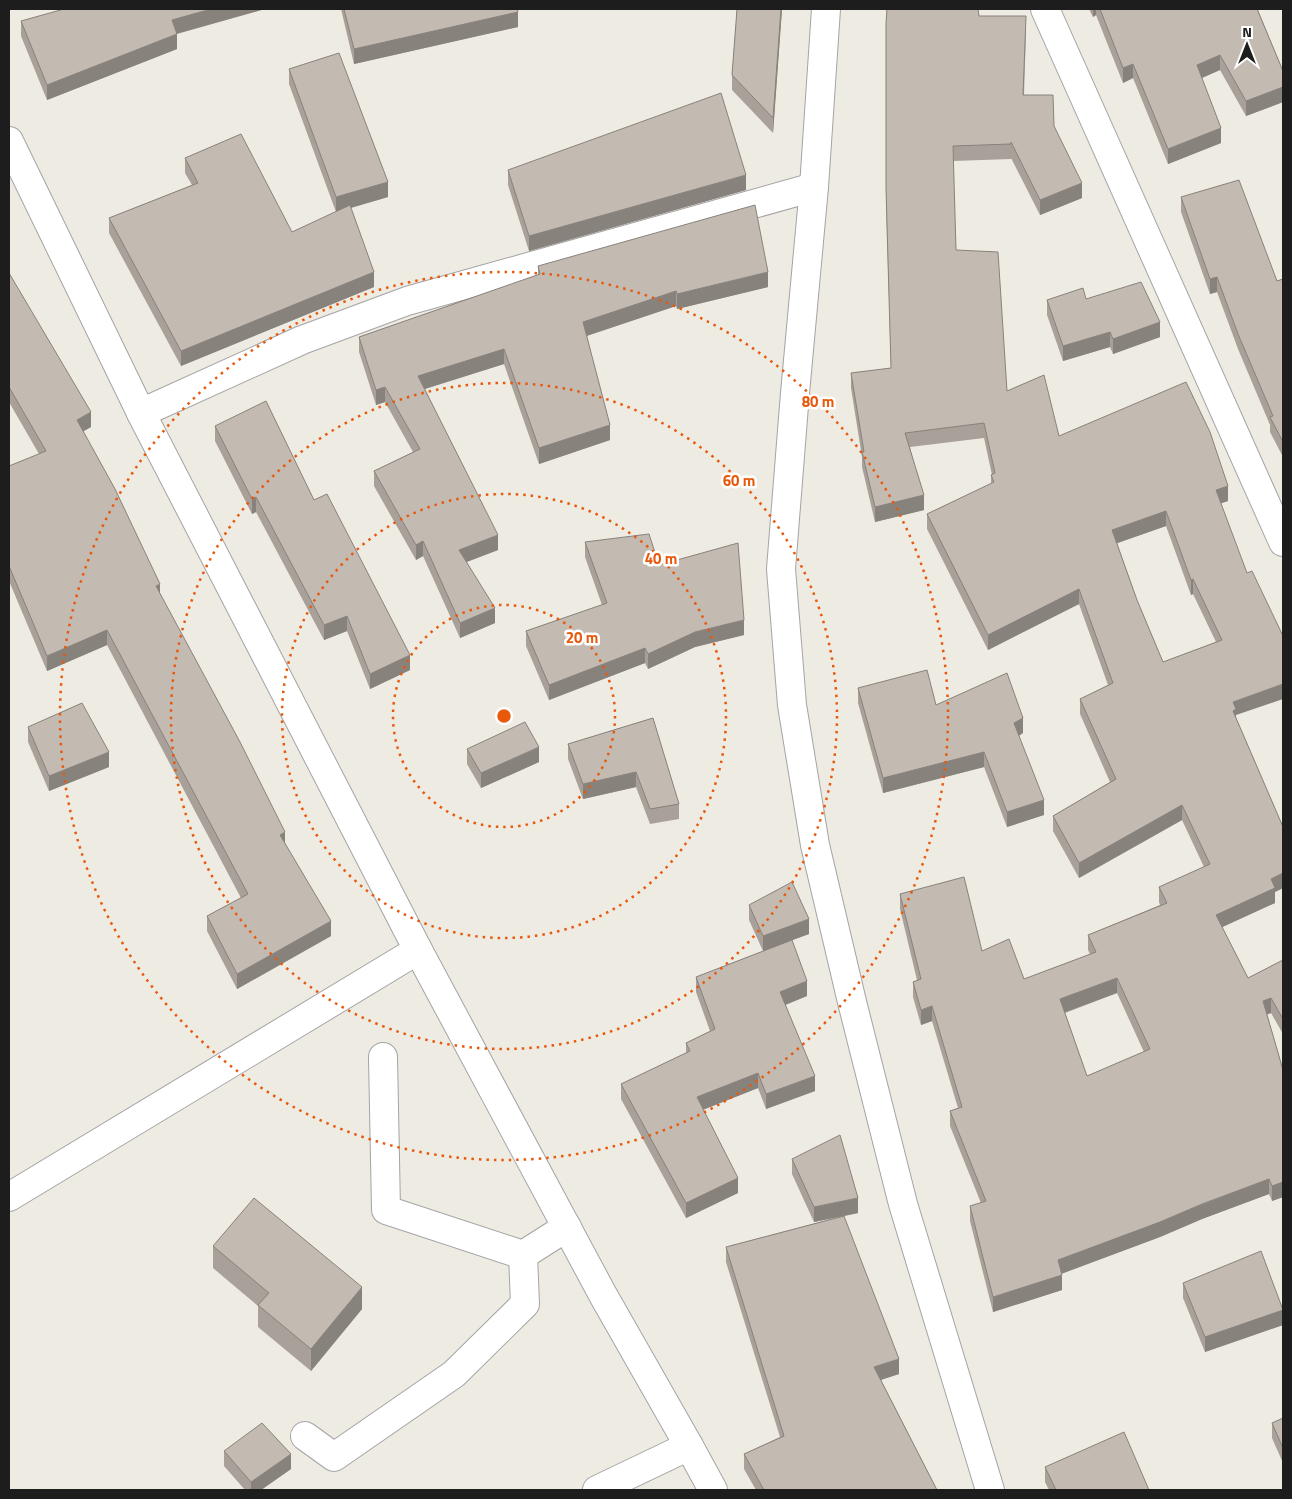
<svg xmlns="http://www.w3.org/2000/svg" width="1292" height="1499" viewBox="0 0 1292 1499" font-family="'Titillium Web',sans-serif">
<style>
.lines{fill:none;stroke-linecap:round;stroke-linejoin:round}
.minor-casing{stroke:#a4a4a4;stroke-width:30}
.minor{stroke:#fff;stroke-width:28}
.wall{fill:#a8a099;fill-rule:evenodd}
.shaded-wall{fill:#88827d}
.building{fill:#c3bab2;stroke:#88827d;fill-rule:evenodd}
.ring{fill:none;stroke:#e8590c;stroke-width:2.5;stroke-dasharray:2.5 5}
.centre{fill:#e8590c;stroke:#fff;stroke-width:2.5}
.ring-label{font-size:15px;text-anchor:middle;font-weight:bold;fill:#e8590c;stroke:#fff;stroke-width:5;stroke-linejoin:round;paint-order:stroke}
</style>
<rect width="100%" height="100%" fill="#eeebe3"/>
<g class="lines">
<defs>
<g id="minor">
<polyline points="826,9 814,187 795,393 781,569 792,705 815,845 852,1002 903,1204 990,1490"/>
<polyline points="1045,9 1283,542"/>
<polyline points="9,141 141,413 418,950 603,1295 689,1446 713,1490"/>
<polyline points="141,413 302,340 407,301 814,187"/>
<polyline points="383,1057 386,1210 523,1255"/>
<polyline points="9,1197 418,950"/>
<polyline points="305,1436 334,1457 454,1374 525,1304 523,1255 567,1227"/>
<polyline points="597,1490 689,1446"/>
</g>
</defs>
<use href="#minor" class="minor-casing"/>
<use href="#minor" class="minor"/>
</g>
<g class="wall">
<polygon points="265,9 177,34 177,49 47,100 21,36 21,21"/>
<polygon points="341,9 517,9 518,27 354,64"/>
<polygon points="737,9 782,9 773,133 732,90 732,75"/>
<polygon points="1089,9 1261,9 1258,10 1283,71 1283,102 1246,116 1220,70 1202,78 1221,143 1168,164 1133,78 1123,83 1096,15 1093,17"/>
<path d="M979 16 1026 31 1024 95 1054 126 1082 198 1040 215 1011 158V159L953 161 956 250 1007 391 1059 436 1228 501 1221 503 1236 718 1283 827V888L1275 892V903L1222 927 1248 978 1283 960V1034L1271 1013 1267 1014 1283 1070V1197L1272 1201 1269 1194 1202 1219 1160 1237 1061 1274 1062 1290 993 1312 970 1221V1206L981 1203 950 1126V1111L958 1108 932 1021 921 1025 913 997V982L917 980 900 909V894L982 951 1024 979 1090 954 1088 950V935L1160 905 1159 902V887L1204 867 1182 820 1079 878 1053 831V816L1110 782 1080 714V699L1108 685 1079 604 988 650 927 529V514L991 484V475H992L984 438 910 447 924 510 875 522 862 467V457L851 388V373L891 368 886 203V23ZM1166 526 1191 595 1193 594 1216 642 1163 662 1137 600 1117 543ZM1117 993 1144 1052 1087 1076 1065 1013Z"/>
<polygon points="289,69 388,197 351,208 374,287 181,366 109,233 109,218 192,185 185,173 185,158 292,232 336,212 289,84"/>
<polygon points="508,170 746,190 529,251 508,185"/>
<polygon points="1181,197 1277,281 1283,279 1283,457 1270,432 1270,425 1238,349 1217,292 1210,294 1181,212"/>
<polygon points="538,266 768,287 677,309 676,306 587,336 610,440 539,464 504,364 425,389 498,550 466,562 495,623 460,638 423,556 416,560 374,486 374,471 413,452 385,402 376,405 359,352 359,337 538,275"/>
<polygon points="9,273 91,427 83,431 160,595 285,843 331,936 237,989 207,931 207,916 241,898 107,645 47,671 9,581 9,466 39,454 9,402"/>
<polygon points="1086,299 1160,337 1113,354 1110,347 1063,361 1047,315 1047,300"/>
<polygon points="215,426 314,500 410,670 370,689 347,631 324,640 256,512 252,514 215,441"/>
<polygon points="585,542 659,565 744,635 695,647 648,669 645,663 549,700 526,646 526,631 602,605 585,557"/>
<polygon points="858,688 936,705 1023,733 1019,736 1044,815 1007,827 984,767 883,793 858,703"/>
<polygon points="653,718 679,804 679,819 650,824 636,787 583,799 568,759 568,744"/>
<polygon points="28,727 109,767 49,791 28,742"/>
<polygon points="467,749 539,762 481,788 467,764"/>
<polygon points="749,905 809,934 792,940 807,996 785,1005 815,1091 766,1109 758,1088 703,1110 738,1193 686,1218 621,1099 621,1084 686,1053 686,1043 710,1031 696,992 696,977 763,951 749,920"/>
<polygon points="792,1159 858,1213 844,1216 899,1374 881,1380 937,1490 756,1490 744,1469 744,1454 780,1437 726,1262 726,1247 842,1216 814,1222 792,1174"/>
<polygon points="213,1246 362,1309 311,1371 258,1327 258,1306 213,1268"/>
<polygon points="1183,1283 1283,1325 1205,1352 1183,1298"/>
<polygon points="1283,1418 1283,1463 1272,1438 1272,1423"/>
<polygon points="224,1451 291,1469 261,1490 245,1490 224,1466"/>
<polygon points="1045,1467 1149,1490 1049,1490 1045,1482"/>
</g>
<g class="shaded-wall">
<polygon points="211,9 265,9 172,35 172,20"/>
<polygon points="781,9 782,9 773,133 773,118"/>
<polygon points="1093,9 1096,9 1096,15 1093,17"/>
<polygon points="518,12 518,27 354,64 354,49"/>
<polygon points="177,34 177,49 47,100 47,85"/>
<polygon points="1220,55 1220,70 1197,80 1197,65"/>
<polygon points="1133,64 1133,78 1123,83 1123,68"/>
<polygon points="1283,87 1283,102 1246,116 1246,101"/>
<polygon points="1221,128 1221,143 1168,164 1168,149"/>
<polygon points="746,175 746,190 529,251 529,236"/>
<polygon points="388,182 388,197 336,212 336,197"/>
<polygon points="1082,183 1082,198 1040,215 1040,200"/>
<polygon points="374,272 374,287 181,366 181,351"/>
<polygon points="768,272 768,287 677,309 677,294"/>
<polygon points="1217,277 1217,292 1210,294 1210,279"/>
<polygon points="676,291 676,306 583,337 583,322"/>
<polygon points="1160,322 1160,337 1113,354 1113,339"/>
<polygon points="1110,332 1110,347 1063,361 1063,346"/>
<polygon points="504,349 504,364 418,391 418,376"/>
<polygon points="385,387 385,402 376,405 376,390"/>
<polygon points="91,412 91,427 77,435 77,420"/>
<polygon points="610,425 610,440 539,464 539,448"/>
<polygon points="1228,486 1228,501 1216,505 1216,490"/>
<polygon points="924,495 924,510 875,522 875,507"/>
<polygon points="256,497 256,512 252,514 252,499"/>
<polygon points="1166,511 1166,526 1112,545 1112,530"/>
<polygon points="498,535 498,550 459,565 459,550"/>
<polygon points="423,541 423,556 416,560 416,545"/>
<polygon points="1193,579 1193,594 1191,595 1191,580"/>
<polygon points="160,584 160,599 156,586"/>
<polygon points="1079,589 1079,604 988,650 988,635"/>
<polygon points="495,608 495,623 460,638 460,623"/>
<polygon points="347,616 347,631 324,640 324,625"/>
<polygon points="744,620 744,635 695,647 648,669 648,654 695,632"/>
<polygon points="107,630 107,645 47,671 47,656"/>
<polygon points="645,648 645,663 549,700 549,685"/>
<polygon points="410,655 410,670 370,689 370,674"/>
<polygon points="1283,684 1283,699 1236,715 1236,724 1233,726 1233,702"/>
<polygon points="1023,718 1023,733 1014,738 1014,723"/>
<polygon points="539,747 539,762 481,788 481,773"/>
<polygon points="109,752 109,767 49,791 49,776"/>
<polygon points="984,752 984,767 883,793 883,778"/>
<polygon points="636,772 636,787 583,799 583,784"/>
<polygon points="1044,800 1044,815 1007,827 1007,812"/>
<polygon points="1182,805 1182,820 1079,878 1079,863"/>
<polygon points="285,832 285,847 280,835"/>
<polygon points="1283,873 1283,888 1275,892 1275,903 1216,930 1216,915 1271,879"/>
<polygon points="809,919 809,934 763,951 763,936"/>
<polygon points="331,921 331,936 237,989 237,974"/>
<polygon points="1117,978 1117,993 1060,1014 1060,999"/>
<polygon points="807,981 807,996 780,1007 780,992"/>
<polygon points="1271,998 1271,1013 1263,1016 1263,1001"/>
<polygon points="932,1006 932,1021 921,1025 921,1010"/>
<polygon points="758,1073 758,1088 697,1112 697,1097"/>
<polygon points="815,1076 815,1091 766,1109 766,1094"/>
<polygon points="738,1178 738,1193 686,1218 686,1203"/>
<polygon points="1269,1179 1269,1194 1202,1219 1160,1237 1058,1275 1058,1260"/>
<polygon points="1283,1182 1283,1197 1272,1201 1272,1186"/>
<polygon points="858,1198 858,1213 814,1222 814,1207"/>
<polygon points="1062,1275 1062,1290 993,1312 993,1297"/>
<polygon points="362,1287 362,1309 311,1371 311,1349"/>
<polygon points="1283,1310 1283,1325 1205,1352 1205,1337"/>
<polygon points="899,1359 899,1374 874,1382 874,1367"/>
<polygon points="291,1454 291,1469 261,1490 251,1490 251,1482"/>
</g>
<g class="building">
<polygon points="64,9 211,9 172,20 177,34 47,85 21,21"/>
<polygon points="344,9 517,9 518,12 354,49"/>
<polygon points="737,9 781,9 773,118 732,75"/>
<path d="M887 9H978L979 16H1026L1023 95H1053L1054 126 1082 183 1040 200 1011 142V144L953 146 956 250 998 252 1007 391 1044 375 1059 436 1186 382 1210 432 1228 486 1216 490 1247 573 1252 571 1283 636V684L1233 702 1236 709 1233 711 1283 827V873L1271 879 1275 888 1216 915 1248 978 1283 960V1019L1271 998 1263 1001 1283 1070V1182L1272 1186 1269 1179 1202 1204 1160 1222 1058 1260 1062 1275 993 1297 970 1206 986 1201 950 1111 962 1107 932 1006 921 1010 913 982 921 979 900 894 964 877 982 951 1009 939 1024 979 1096 952 1088 935 1167 903 1159 887 1210 864 1182 805 1079 863 1053 816 1116 779 1080 699 1113 683 1079 589 988 635 927 514 994 482 991 475 995 473 984 423 905 433 924 495 875 507 862 452H864L851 373 891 368 886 188V23ZM1166 511 1191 580 1193 579 1222 640 1163 662 1137 600 1112 530ZM1117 978 1150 1049 1087 1076 1060 999Z"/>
<polygon points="1100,9 1257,9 1283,71 1283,87 1246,101 1220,55 1197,65 1221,128 1168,149 1133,64 1123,68"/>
<polygon points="339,53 388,182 336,197 289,69"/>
<polygon points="721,93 746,175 529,236 508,170"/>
<polygon points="241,134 292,232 350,205 374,272 181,351 109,218 198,183 185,158"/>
<polygon points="1239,180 1277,281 1283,279 1283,442 1270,417 1273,416 1238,334 1217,277 1210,279 1181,197"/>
<polygon points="755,205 768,272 677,294 676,291 583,322 610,425 539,448 504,349 418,376 498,535 459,550 495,608 460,623 423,541 416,545 374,471 420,449 385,387 376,390 359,337 540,274 538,266"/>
<polygon points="9,273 91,412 77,420 115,489 160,584 156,586 240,742 285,832 280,835 331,921 237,974 207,916 248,894 107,630 47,656 9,566 9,466 46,451 9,387"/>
<polygon points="1141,282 1160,322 1113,339 1110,332 1063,346 1047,300 1083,288 1086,299"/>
<polygon points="266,401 314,500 327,494 410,655 370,674 347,616 324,625 256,497 252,499 215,426"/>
<polygon points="649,534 659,565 738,543 744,620 695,632 648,654 645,648 549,685 526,631 607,603 585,542"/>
<polygon points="927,670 936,705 1007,673 1023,718 1014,723 1044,800 1007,812 984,752 883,778 858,688"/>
<polygon points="82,703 109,752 49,776 28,727"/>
<polygon points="653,718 679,804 650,809 636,772 583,784 568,744"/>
<polygon points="525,722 539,747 481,773 467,749"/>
<polygon points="792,882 809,919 763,936 749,905"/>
<polygon points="792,940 807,981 780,992 815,1076 766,1094 758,1073 697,1097 738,1178 686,1203 621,1084 690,1051 686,1043 715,1029 696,977"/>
<polygon points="840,1135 858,1198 814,1207 792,1159"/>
<polygon points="254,1198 362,1287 311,1349 258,1305 269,1293 213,1246"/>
<polygon points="844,1216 899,1359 874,1367 937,1490 764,1490 744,1454 784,1436 726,1247"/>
<polygon points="1261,1251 1283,1310 1205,1337 1183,1283"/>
<polygon points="1283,1418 1283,1448 1272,1423"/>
<polygon points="262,1423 291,1454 251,1482 224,1451"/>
<polygon points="1124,1432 1149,1490 1056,1490 1045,1467"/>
</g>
<g class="ring">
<circle cx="504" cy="716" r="111"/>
<circle cx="504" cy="716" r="222"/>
<circle cx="504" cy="716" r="333"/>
<circle cx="504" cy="716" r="444"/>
</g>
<circle cx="504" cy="716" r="8" class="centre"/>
<g class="ring-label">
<text x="818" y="407">80 m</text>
<text x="739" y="486">60 m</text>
<text x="661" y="564">40 m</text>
<text x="582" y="643">20 m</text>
</g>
<rect width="1292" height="1499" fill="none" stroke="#1d1d1d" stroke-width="20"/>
<g transform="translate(1247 45)" stroke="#ffffff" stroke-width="4" paint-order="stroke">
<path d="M0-4L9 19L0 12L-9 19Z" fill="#1d1d1d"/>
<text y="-8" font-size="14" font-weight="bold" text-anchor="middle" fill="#1d1d1d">N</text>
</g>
</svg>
